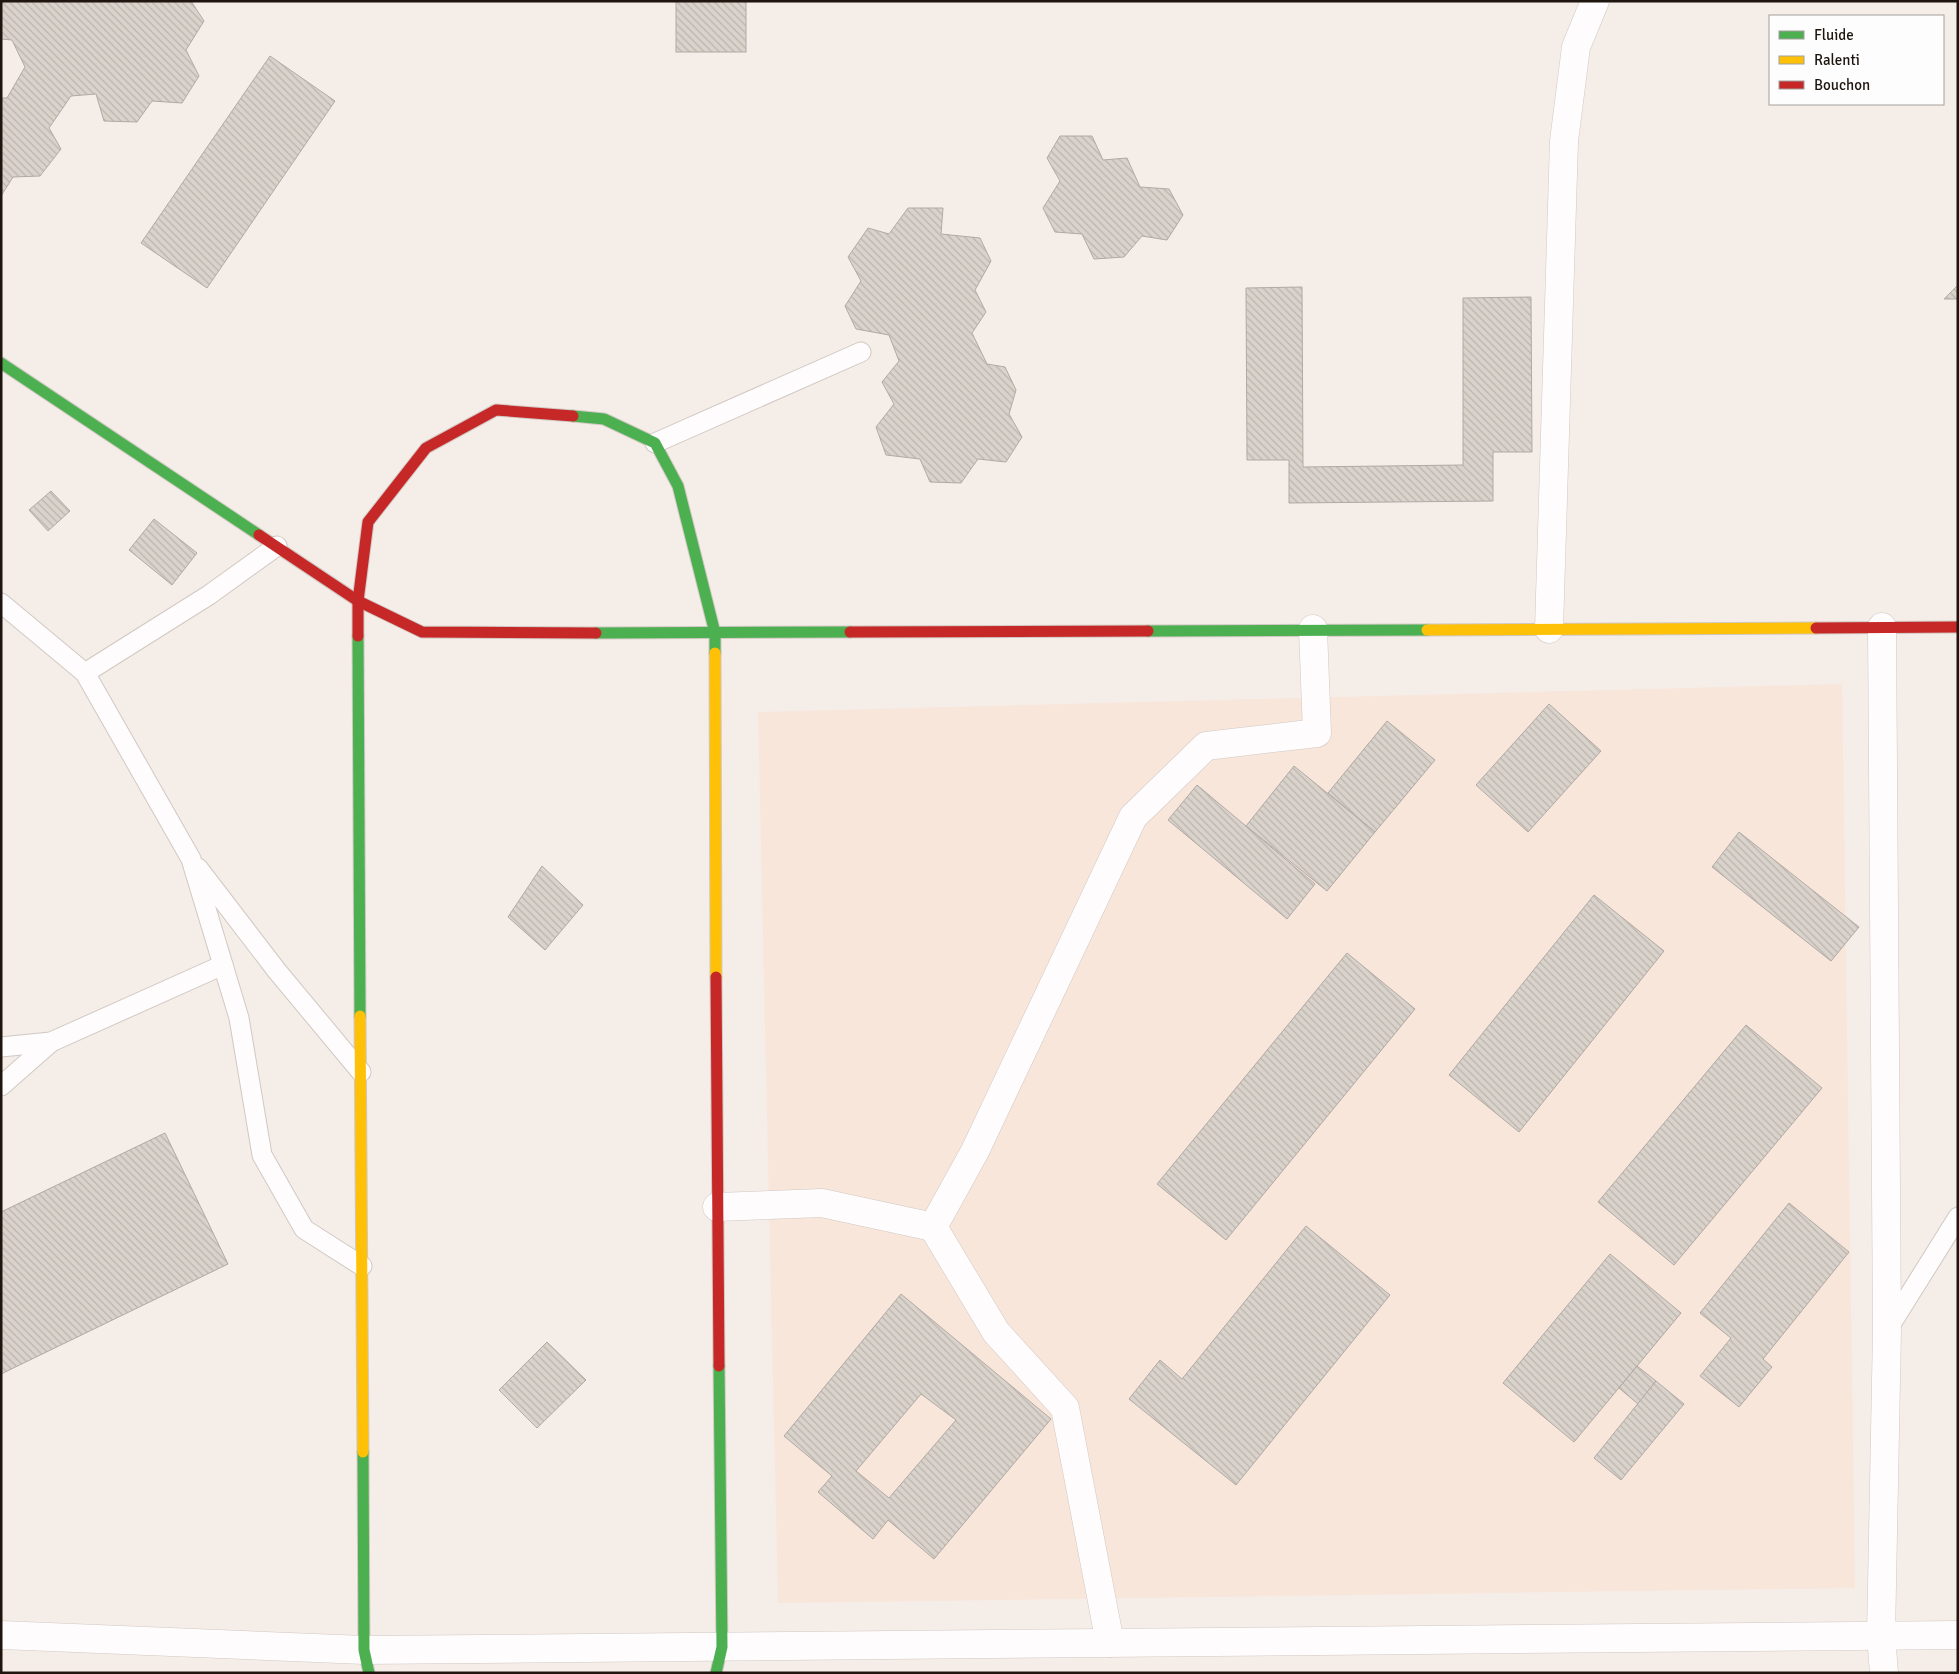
<svg xmlns="http://www.w3.org/2000/svg" width="1959" height="1674" viewBox="0 0 1959 1674" font-family="Signika,sans-serif">
<style>
.built{fill:#f8e6db}
.building{fill:url(#building-back-hatch);stroke:#b0a9a4;fill-rule:evenodd}
.lines{fill:none;stroke-linecap:round;stroke-linejoin:round}
.lane-casing{stroke:#d1c8c3;stroke-width:21}
.street-casing{stroke:#d1c8c3;stroke-width:29}
.fast-casing{stroke:#d1c8c3;stroke-width:13}
.slow-casing{stroke:#d1c8c3;stroke-width:13}
.jam-casing{stroke:#d1c8c3;stroke-width:13}
.lane{stroke:#fefcfc;stroke-width:19}
.street{stroke:#fefcfc;stroke-width:28}
.fast{stroke:#4caf50;stroke-width:11}
.slow{stroke:#ffc107;stroke-width:11}
.jam{stroke:#c62828;stroke-width:11}
</style>
<defs>
<pattern id="building-back-hatch" width="6" height="6" patternUnits="userSpaceOnUse" patternTransform="scale(1.25)"><rect width="6" height="6" fill="#dad3cc"/><path d="M-1 5l2 2M0 0l6 6M5-1l2 2" fill="none" stroke="#bbb4ae"/></pattern>
</defs>
<rect width="100%" height="100%" fill="#f5ede8"/>
<polygon class="built" points="1842,684 1855,1588 778,1603 758,712"/>
<g class="building">
<polygon points="1,1 191,1 204,21 186,50 199,76 182,103 152,101 137,122 104,121 96,94 71,96 49,128 61,149 40,176 13,177 1,196 1,98 7,98 25,67 12,40 1,39"/>
<rect x="676" y="1" width="70" height="51"/>
<polygon points="270,56 335,101 207,288 141,243"/>
<polygon points="1060,136 1092,136 1103,160 1127,158 1140,187 1169,189 1183,215 1167,240 1142,236 1124,257 1094,259 1082,234 1055,232 1043,208 1060,181 1047,158"/>
<polygon points="908,208 943,208 941,234 980,238 991,261 975,290 986,312 972,333 987,364 1005,367 1016,390 1009,414 1022,437 1006,462 978,459 961,483 930,482 920,459 886,455 876,427 894,404 882,382 899,361 889,335 856,329 845,306 861,281 848,257 868,228 889,234"/>
<polygon points="1958,285 1958,299 1944,299"/>
<polygon points="1302,287 1303,467 1463,465 1463,298 1531,297 1532,452 1493,452 1493,501 1289,503 1289,460 1247,460 1246,288"/>
<polygon points="51,491 70,511 48,531 29,510"/>
<polygon points="154,519 197,553 172,585 129,550"/>
<polygon points="1549,704 1601,751 1528,832 1476,785"/>
<polygon points="1387,721 1435,760 1375,832 1328,793"/>
<polygon points="1294,766 1375,832 1327,891 1246,826"/>
<polygon points="1197,785 1315,884 1287,919 1168,820"/>
<polygon points="1739,832 1859,927 1831,961 1712,867"/>
<polygon points="542,866 583,905 545,950 508,917"/>
<polygon points="1594,895 1664,951 1519,1132 1449,1075"/>
<polygon points="1347,953 1415,1009 1226,1240 1157,1184"/>
<polygon points="1746,1025 1822,1088 1674,1265 1598,1202"/>
<polygon points="165,1133 228,1264 1,1374 1,1212"/>
<polygon points="1789,1203 1849,1252 1763,1359 1772,1367 1739,1407 1700,1376 1731,1338 1700,1313"/>
<polygon points="1306,1226 1390,1295 1236,1485 1129,1399 1160,1360 1182,1379"/>
<polygon points="1610,1254 1681,1313 1574,1442 1503,1383"/>
<path d="M901 1294 1051 1419 934 1559 888 1520 873 1539 818 1492 832 1476 784 1436ZM921 1394 956 1420 889 1498 856 1471Z"/>
<polygon points="547,1342 586,1380 537,1428 499,1390"/>
<polygon points="1637,1366 1656,1381 1638,1404 1619,1388"/>
<polygon points="1656,1381 1684,1404 1621,1480 1594,1458"/>
</g>
<g class="lines">
<defs>
<g id="lane">
<polyline points="655,443 861,352"/>
<polyline points="1,603 85,673 191,859 239,1018 262,1155 304,1229 362,1266"/>
<polyline points="85,673 209,595 277,546"/>
<polyline points="198,868 277,971 361,1072"/>
<polyline points="1,1047 51,1042 223,965"/>
<polyline points="1,1086 51,1042"/>
<polyline points="1888,1329 1958,1217"/>
</g>
<g id="street">
<polyline points="1882,627 1887,1330 1881,1636 1884,1673"/>
<polyline points="1549,629 1564,141 1576,47 1595,1"/>
<polyline points="717,1207 822,1203 933,1227 975,1151 1133,817 1206,746 1317,733 1313,629"/>
<polyline points="933,1227 996,1332 1065,1408 1110,1643"/>
<polyline points="1,1635 364,1650 1958,1635"/>
</g>
<g id="fast">
<polyline points="1,363 259,535"/>
<polyline points="573,416 604,419 655,443 678,486 715,633 715,653"/>
<polyline points="1148,631 1427,630"/>
<polyline points="596,633 850,632"/>
<polyline points="358,636 360,1016"/>
<polyline points="363,1452 364,1650 369,1673"/>
<polyline points="716,1673 722,1647 719,1366"/>
</g>
<g id="slow">
<polyline points="1427,630 1816,628"/>
<polyline points="715,653 716,977"/>
<polyline points="360,1016 363,1452"/>
</g>
<g id="jam">
<polyline points="259,535 358,601 422,632 596,633"/>
<polyline points="1816,628 1958,627"/>
<polyline points="850,632 1148,631"/>
<polyline points="358,636 358,601 368,522 426,448 496,410 573,416"/>
<polyline points="716,977 719,1366"/>
</g>
</defs>
<use href="#lane" class="lane-casing"/>
<use href="#street" class="street-casing"/>
<use href="#fast" class="fast-casing"/>
<use href="#slow" class="slow-casing"/>
<use href="#jam" class="jam-casing"/>
<use href="#lane" class="lane"/>
<use href="#street" class="street"/>
<use href="#fast" class="fast"/>
<use href="#slow" class="slow"/>
<use href="#jam" class="jam"/>
</g>
<rect width="1959" height="1674" fill="none" stroke="#1e150f" stroke-width="5"/>
<rect x="1769" y="15" width="175" height="90" fill="#fdfdfd" stroke="#a4a09e"/>
<rect x="1779" y="31" width="25" height="8" fill="#4caf50" stroke="#a4a09e"/>
<text x="1814" y="40" font-size="15" fill="#1e150f">Fluide</text>
<rect x="1779" y="56" width="25" height="8" fill="#ffc107" stroke="#a4a09e"/>
<text x="1814" y="65" font-size="15" fill="#1e150f">Ralenti</text>
<rect x="1779" y="81" width="25" height="8" fill="#c62828" stroke="#a4a09e"/>
<text x="1814" y="90" font-size="15" fill="#1e150f">Bouchon</text>
</svg>
